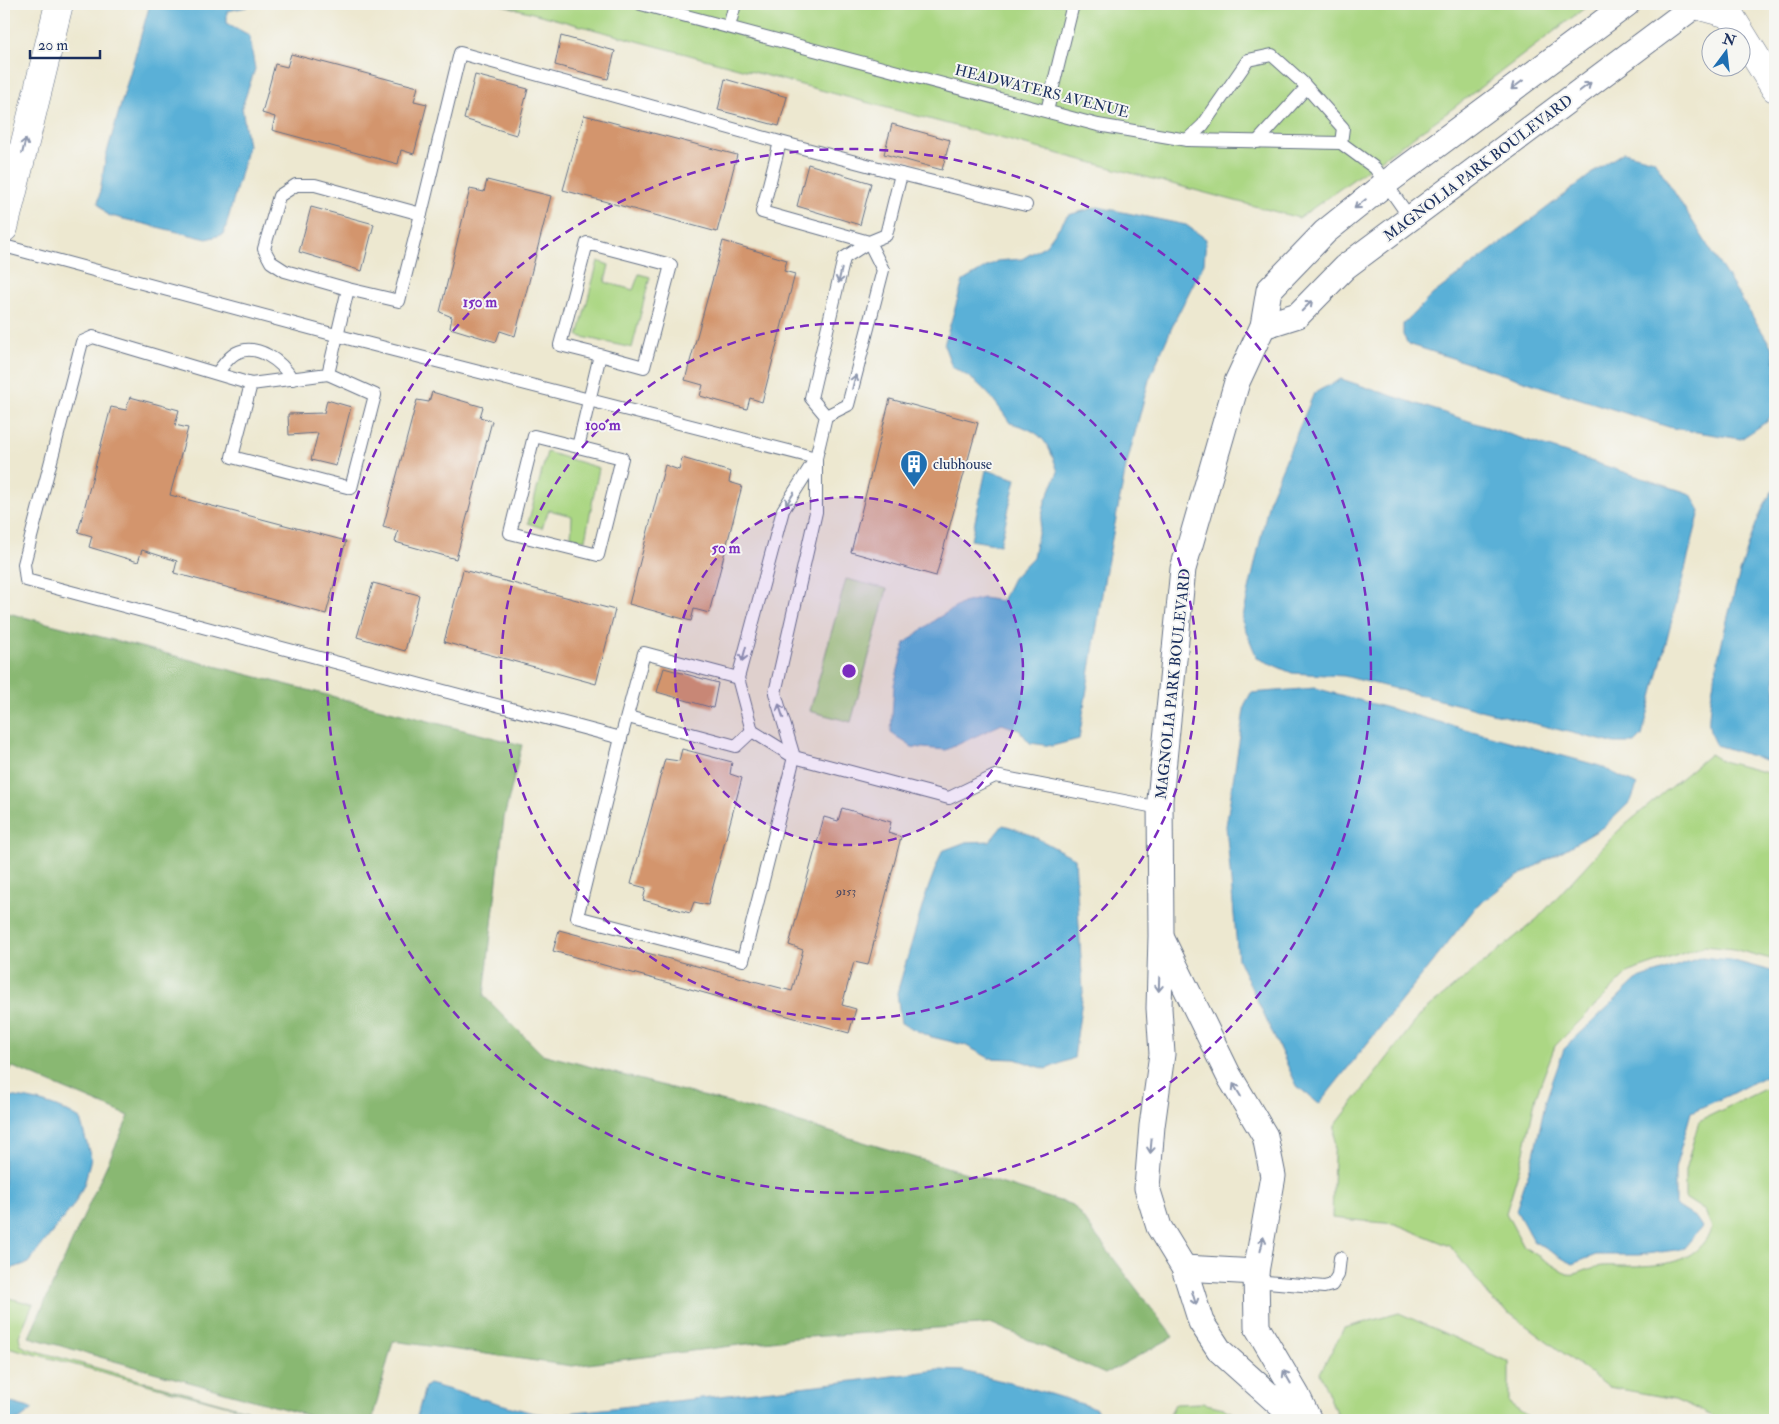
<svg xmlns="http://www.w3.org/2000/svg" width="1779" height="1424" viewBox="0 0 1779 1424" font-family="'IM FELL Double Pica',serif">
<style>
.green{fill:#acd784;stroke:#648371}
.forest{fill:#89b872;stroke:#527468}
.water{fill:#5ab0d7;stroke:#3a709a}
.building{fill:#d3956d}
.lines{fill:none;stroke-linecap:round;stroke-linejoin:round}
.lane-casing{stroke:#647086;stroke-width:14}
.street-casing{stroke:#647086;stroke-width:27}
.secondary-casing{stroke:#647086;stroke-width:29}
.lane{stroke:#fff;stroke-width:12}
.street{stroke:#fff;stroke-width:25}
.secondary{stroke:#fff;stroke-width:28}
.oneway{stroke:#8d97ae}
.ring{fill:none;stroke:#7b2cbf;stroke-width:2.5;stroke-dasharray:9 6}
.labels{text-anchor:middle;stroke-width:4;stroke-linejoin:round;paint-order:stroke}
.number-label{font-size:12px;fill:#494862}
.street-label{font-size:15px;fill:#1b2f5e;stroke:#f6f6f2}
.poi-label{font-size:15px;fill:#1b2f5e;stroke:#f6f6f2;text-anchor:start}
.centre{fill:#7b2cbf;stroke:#f6f6f2;stroke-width:2.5}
.ring-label{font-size:15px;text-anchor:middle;font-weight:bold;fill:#7b2cbf;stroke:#f6f6f2;stroke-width:4;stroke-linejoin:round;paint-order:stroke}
</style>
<rect width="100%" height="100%" fill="#f6f6f2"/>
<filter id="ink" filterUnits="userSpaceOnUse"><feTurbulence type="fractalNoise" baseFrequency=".02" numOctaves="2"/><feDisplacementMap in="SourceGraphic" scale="10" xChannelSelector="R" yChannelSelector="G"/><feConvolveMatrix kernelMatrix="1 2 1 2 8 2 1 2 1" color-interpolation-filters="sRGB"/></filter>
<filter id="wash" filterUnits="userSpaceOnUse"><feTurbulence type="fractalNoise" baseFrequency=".0096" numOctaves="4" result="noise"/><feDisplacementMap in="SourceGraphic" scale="20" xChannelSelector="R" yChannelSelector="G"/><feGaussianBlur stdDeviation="1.12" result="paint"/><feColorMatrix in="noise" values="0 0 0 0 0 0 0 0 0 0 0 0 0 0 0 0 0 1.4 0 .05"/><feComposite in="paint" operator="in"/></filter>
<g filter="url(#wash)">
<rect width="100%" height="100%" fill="#ede8d0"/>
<g class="green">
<polygon points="499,4 1590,4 1448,112 1299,218"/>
<polygon points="598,261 609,265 605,282 633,290 639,274 650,277 632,348 578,336"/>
<polygon points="547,452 599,468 585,540 571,538 572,516 549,510 542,528 528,523"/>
<polygon points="846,579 887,589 851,722 810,711"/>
<path d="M1710 754 1722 761 1775 775V960L1733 949 1704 946 1629 972 1555 1046 1536 1096 1523 1156 1506 1213 1524 1247 1567 1274C1577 1276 1586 1269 1596 1267 1605 1265 1615 1266 1623 1266 1659 1266 1696 1266 1712 1228L1705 1211 1685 1198V1170L1699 1121 1775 1084V1420H1721L1675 1399 1609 1387 1493 1301 1450 1246 1395 1224 1332 1218 1335 1126 1422 1013 1537 919 1618 831Z"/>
<polygon points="4,1297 33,1304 19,1336 21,1345 26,1348 281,1420 4,1346"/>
<polygon points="1399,1313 1509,1362 1509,1403 1533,1420 1339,1420 1320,1373 1344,1328"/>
<polygon points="1202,1403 1224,1408 1244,1420 1167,1420 1175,1404"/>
</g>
<polygon class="forest" points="4,612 522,745 504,818 484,996 542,1054 767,1113 1073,1205 1173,1337 1105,1374 993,1324 795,1338 572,1366 393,1341 372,1420 324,1420 29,1337 129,1116 13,1067 4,1075"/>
<g class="water">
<polygon points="150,4 248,4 247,7 227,11 227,23 249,35 255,69 242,107 248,146 224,234 207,239 107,215 98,203 106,156"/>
<path d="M1624 152 1654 160 1773 349C1775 359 1778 404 1774 412 1767 424 1752 431 1741 439L1672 428 1408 344 1403 335V324L1432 295 1602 166Z"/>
<path d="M1098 207 1186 225 1206 239 1204 263 1176 318 1149 380 1126 467 1105 575 1079 739 1052 746 1030 743 1019 730 1002 724 946 750 912 747 891 733 894 685 905 643 936 619 963 603 983 598 1002 601 1013 578 1033 557 1045 502 1058 472C1048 441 1042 431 1010 423 991 395 982 383 952 367L944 345 963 281 997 261 1022 259 1046 245 1068 215Z"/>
<polygon points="1341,379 1691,494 1700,511 1642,736 1635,743 1612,743 1344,676 1292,673 1257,658 1242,621 1270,497 1314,393"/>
<polygon points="986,470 1016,479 1000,545 971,540"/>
<path d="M1775 488V763L1716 745C1711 737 1708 727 1709 717 1711 675 1749 516 1775 488Z"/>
<polygon points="1315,688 1600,766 1637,785 1631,801 1604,827 1508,882 1476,907 1319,1104 1297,1086 1238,959 1226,826 1245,704 1251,693"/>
<path d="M1003 825C1029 831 1051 847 1075 858L1083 992 1074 1058 1046 1069 1015 1059 989 1058 965 1045 928 1036 901 1023 897 993 926 894 942 851 966 842 990 841Z"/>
<polygon points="1702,957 1730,960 1775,972 1775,1071 1729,1095 1691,1112 1675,1169 1675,1205 1696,1218 1702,1227 1683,1249 1639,1255 1596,1255 1572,1264 1533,1241 1516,1210 1533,1159 1546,1100 1564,1049 1636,980"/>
<path d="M8 1096C35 1099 58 1105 80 1119L91 1158 84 1185 73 1206 28 1263 4 1271V1098Z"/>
<polygon points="938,1370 963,1371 1037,1390 1095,1408 1105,1420 416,1420 425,1387 429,1384 533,1413 550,1415 853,1381"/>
<polygon points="4,1401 33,1409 19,1420 4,1420"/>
</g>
<g id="blocks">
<g class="building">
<polygon points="561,36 615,51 608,79 555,65"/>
<polygon points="291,54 418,87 414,101 427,104 414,154 401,150 398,164 272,130 275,117 262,113 275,64 287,67"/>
<polygon points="475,75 528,89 516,135 464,119"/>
<polygon points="725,79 787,97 779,126 718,110"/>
<polygon points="584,115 737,155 717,232 563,190"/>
<polygon points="892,124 950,140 942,170 884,154"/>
<polygon points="808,164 871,183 860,225 797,206"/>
<polygon points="487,180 551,196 515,336 500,331 496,342 450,328 452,317 440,312 470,189 484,192"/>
<polygon points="311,207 374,224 362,271 299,252"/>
<polygon points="723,241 787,260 784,271 795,274 762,402 750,398 747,409 700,396 703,385 685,380"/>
<polygon points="432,392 483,407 480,417 492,421 456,559 395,542 398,531 383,527 417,400 429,402"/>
<polygon points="130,397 179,410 175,425 188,428 170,495 346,541 326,614 174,573 177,561 142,550 138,562 89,547 92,536 78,532 111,407 126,410"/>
<polygon points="890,399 978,423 936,576 851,552"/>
<polygon points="327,400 351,407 336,466 311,460 318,433 289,435 288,414 324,413"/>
<polygon points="682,458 731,472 729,482 742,486 709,613 694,609 691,621 629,604 665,465 679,470"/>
<polygon points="463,570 615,610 596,684 444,642"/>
<polygon points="373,583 419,595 405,651 357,637"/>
<polygon points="664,668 718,683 713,708 657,692"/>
<polygon points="682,749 732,762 730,774 742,778 708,905 694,902 690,913 643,900 646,888 631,884 665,759 679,761"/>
<polygon points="842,808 891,822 888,833 901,837 868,965 854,962 842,1005 856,1009 849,1033 553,951 559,930 792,991 803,950 789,945 824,817 838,821"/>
</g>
</g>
</g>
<g filter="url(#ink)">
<use href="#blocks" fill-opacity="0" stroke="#647086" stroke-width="1"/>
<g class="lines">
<defs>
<g id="lane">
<polyline points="641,4 1098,125 1187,140 1341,143 1375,168 1410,218"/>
<polyline points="729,27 735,4"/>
<polyline points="1047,111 1073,4"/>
<polyline points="1187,140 1203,125 1248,60 1272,55 1302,82 1343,128 1341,143"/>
<polyline points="780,142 762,212 869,242 883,270 848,405 826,416 816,458 816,512 775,693 794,757 743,960 577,917 621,738 26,580 24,564 82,342 93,337 251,384 328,374 348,289 285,271 271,262 264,249 279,196 296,185 315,185 421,214 460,53 780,142 901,174 886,235 869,242 844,258 811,398 826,416"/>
<polyline points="1257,142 1306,88"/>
<polyline points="901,174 1026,205"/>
<polyline points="4,246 358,341 816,458"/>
<polyline points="348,289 399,301 421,214"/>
<path d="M217 373C223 366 228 357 236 353 257 342 282 362 292 379"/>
<polyline points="251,384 232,457 351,488 375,395 328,374"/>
<polyline points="578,447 622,458 598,555 510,533 534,436 578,447 600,355 560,345 587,243 671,265 644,367 600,355"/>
<polyline points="816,458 783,510 738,678 752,731 794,757 949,798 995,776 1160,808"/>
<polyline points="628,717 736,746 752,731"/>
<polyline points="621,738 644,653 738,678"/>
<polyline points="1256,1281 1324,1287 1332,1285 1338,1275 1340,1258"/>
</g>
<g id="street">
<polyline points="1263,326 1298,315 1345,267 1697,4"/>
<polyline points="1162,939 1228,1074 1265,1136 1273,1176 1256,1272 1257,1327 1297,1395 1309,1420"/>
<polyline points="1184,1268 1256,1272"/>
<polyline points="1297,1420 1220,1351 1201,1322 1184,1268 1159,1227 1147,1188 1152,1126 1162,1054 1159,1008 1161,936 1160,800 1183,569 1237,382 1263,326 1269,290 1325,232 1386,183 1627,4"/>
</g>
<g id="secondary">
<polyline points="1692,4 1729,14"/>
<polyline points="1729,4 1729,14 1775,88"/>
<polyline points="4,228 59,4"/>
</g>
</defs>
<use href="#lane" class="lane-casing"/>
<use href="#street" class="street-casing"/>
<use href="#secondary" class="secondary-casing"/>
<use href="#lane" class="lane"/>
<use href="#street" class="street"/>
<use href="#secondary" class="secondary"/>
</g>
<defs><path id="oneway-shaft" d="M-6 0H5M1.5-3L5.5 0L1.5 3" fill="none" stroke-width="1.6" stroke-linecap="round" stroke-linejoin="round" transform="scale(1.25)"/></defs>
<g class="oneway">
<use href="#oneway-shaft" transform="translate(1517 85) rotate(143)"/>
<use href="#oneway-shaft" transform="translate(1585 87) rotate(-37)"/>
<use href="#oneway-shaft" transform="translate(24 146) rotate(-76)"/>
<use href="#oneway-shaft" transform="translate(1360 204) rotate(141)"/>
<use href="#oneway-shaft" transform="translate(840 276) rotate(103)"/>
<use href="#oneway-shaft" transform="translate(1307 306) rotate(-45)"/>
<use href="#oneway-shaft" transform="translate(854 382) rotate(-76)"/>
<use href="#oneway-shaft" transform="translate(790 499) rotate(122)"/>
<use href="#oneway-shaft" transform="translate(744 654) rotate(105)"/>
<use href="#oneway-shaft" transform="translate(781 711) rotate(-108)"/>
<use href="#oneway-shaft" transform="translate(1159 984) rotate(92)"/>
<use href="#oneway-shaft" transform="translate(1237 1090) rotate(-121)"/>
<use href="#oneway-shaft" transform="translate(1151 1146) rotate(95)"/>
<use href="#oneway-shaft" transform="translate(1262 1244) rotate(-78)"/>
<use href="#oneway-shaft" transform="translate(1194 1298) rotate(73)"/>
<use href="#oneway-shaft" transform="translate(1287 1377) rotate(-120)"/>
</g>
</g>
<circle cx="849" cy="671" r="174" fill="#7b2cbf" fill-opacity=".12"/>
<g class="ring">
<circle cx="849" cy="671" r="174"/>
<circle cx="849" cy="671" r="348"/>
<circle cx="849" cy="671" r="522"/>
</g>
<defs>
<symbol id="building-pin" viewBox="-11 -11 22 30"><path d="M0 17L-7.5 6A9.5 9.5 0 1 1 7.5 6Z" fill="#1f6fb2" stroke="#f6f6f2"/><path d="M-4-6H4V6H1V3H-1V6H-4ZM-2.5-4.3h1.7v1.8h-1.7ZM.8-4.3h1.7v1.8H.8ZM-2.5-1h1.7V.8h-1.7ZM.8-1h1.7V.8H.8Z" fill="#fff"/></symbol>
</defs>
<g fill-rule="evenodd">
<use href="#building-pin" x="898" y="448" width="32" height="43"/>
</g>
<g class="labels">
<g class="number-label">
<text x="846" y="895">9153</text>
</g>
<g class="street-label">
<text transform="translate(1042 91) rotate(14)" y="5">HEADWATERS AVENUE</text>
<text transform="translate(1478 168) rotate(-37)" y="5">MAGNOLIA PARK BOULEVARD</text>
<text transform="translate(1173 684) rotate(-84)" y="5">MAGNOLIA PARK BOULEVARD</text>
</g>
<g class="poi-label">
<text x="933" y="469">clubhouse</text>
</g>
</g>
<circle cx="849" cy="671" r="8" class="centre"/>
<g class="ring-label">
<text x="480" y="307">150 m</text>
<text x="603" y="430">100 m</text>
<text x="726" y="553">50 m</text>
</g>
<rect width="1779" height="1424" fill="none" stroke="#f6f6f2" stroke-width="20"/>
<g transform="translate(1726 52) rotate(15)"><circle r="24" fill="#f6f6f2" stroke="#9ea6b7"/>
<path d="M0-4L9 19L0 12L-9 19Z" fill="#1f6fb2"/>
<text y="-8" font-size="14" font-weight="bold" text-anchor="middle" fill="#1b2f5e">N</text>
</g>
<path d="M30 50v8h70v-8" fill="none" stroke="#1b2f5e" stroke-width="2.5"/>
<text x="38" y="50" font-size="15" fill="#1b2f5e" stroke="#f6f6f2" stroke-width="4" paint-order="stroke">20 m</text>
</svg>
